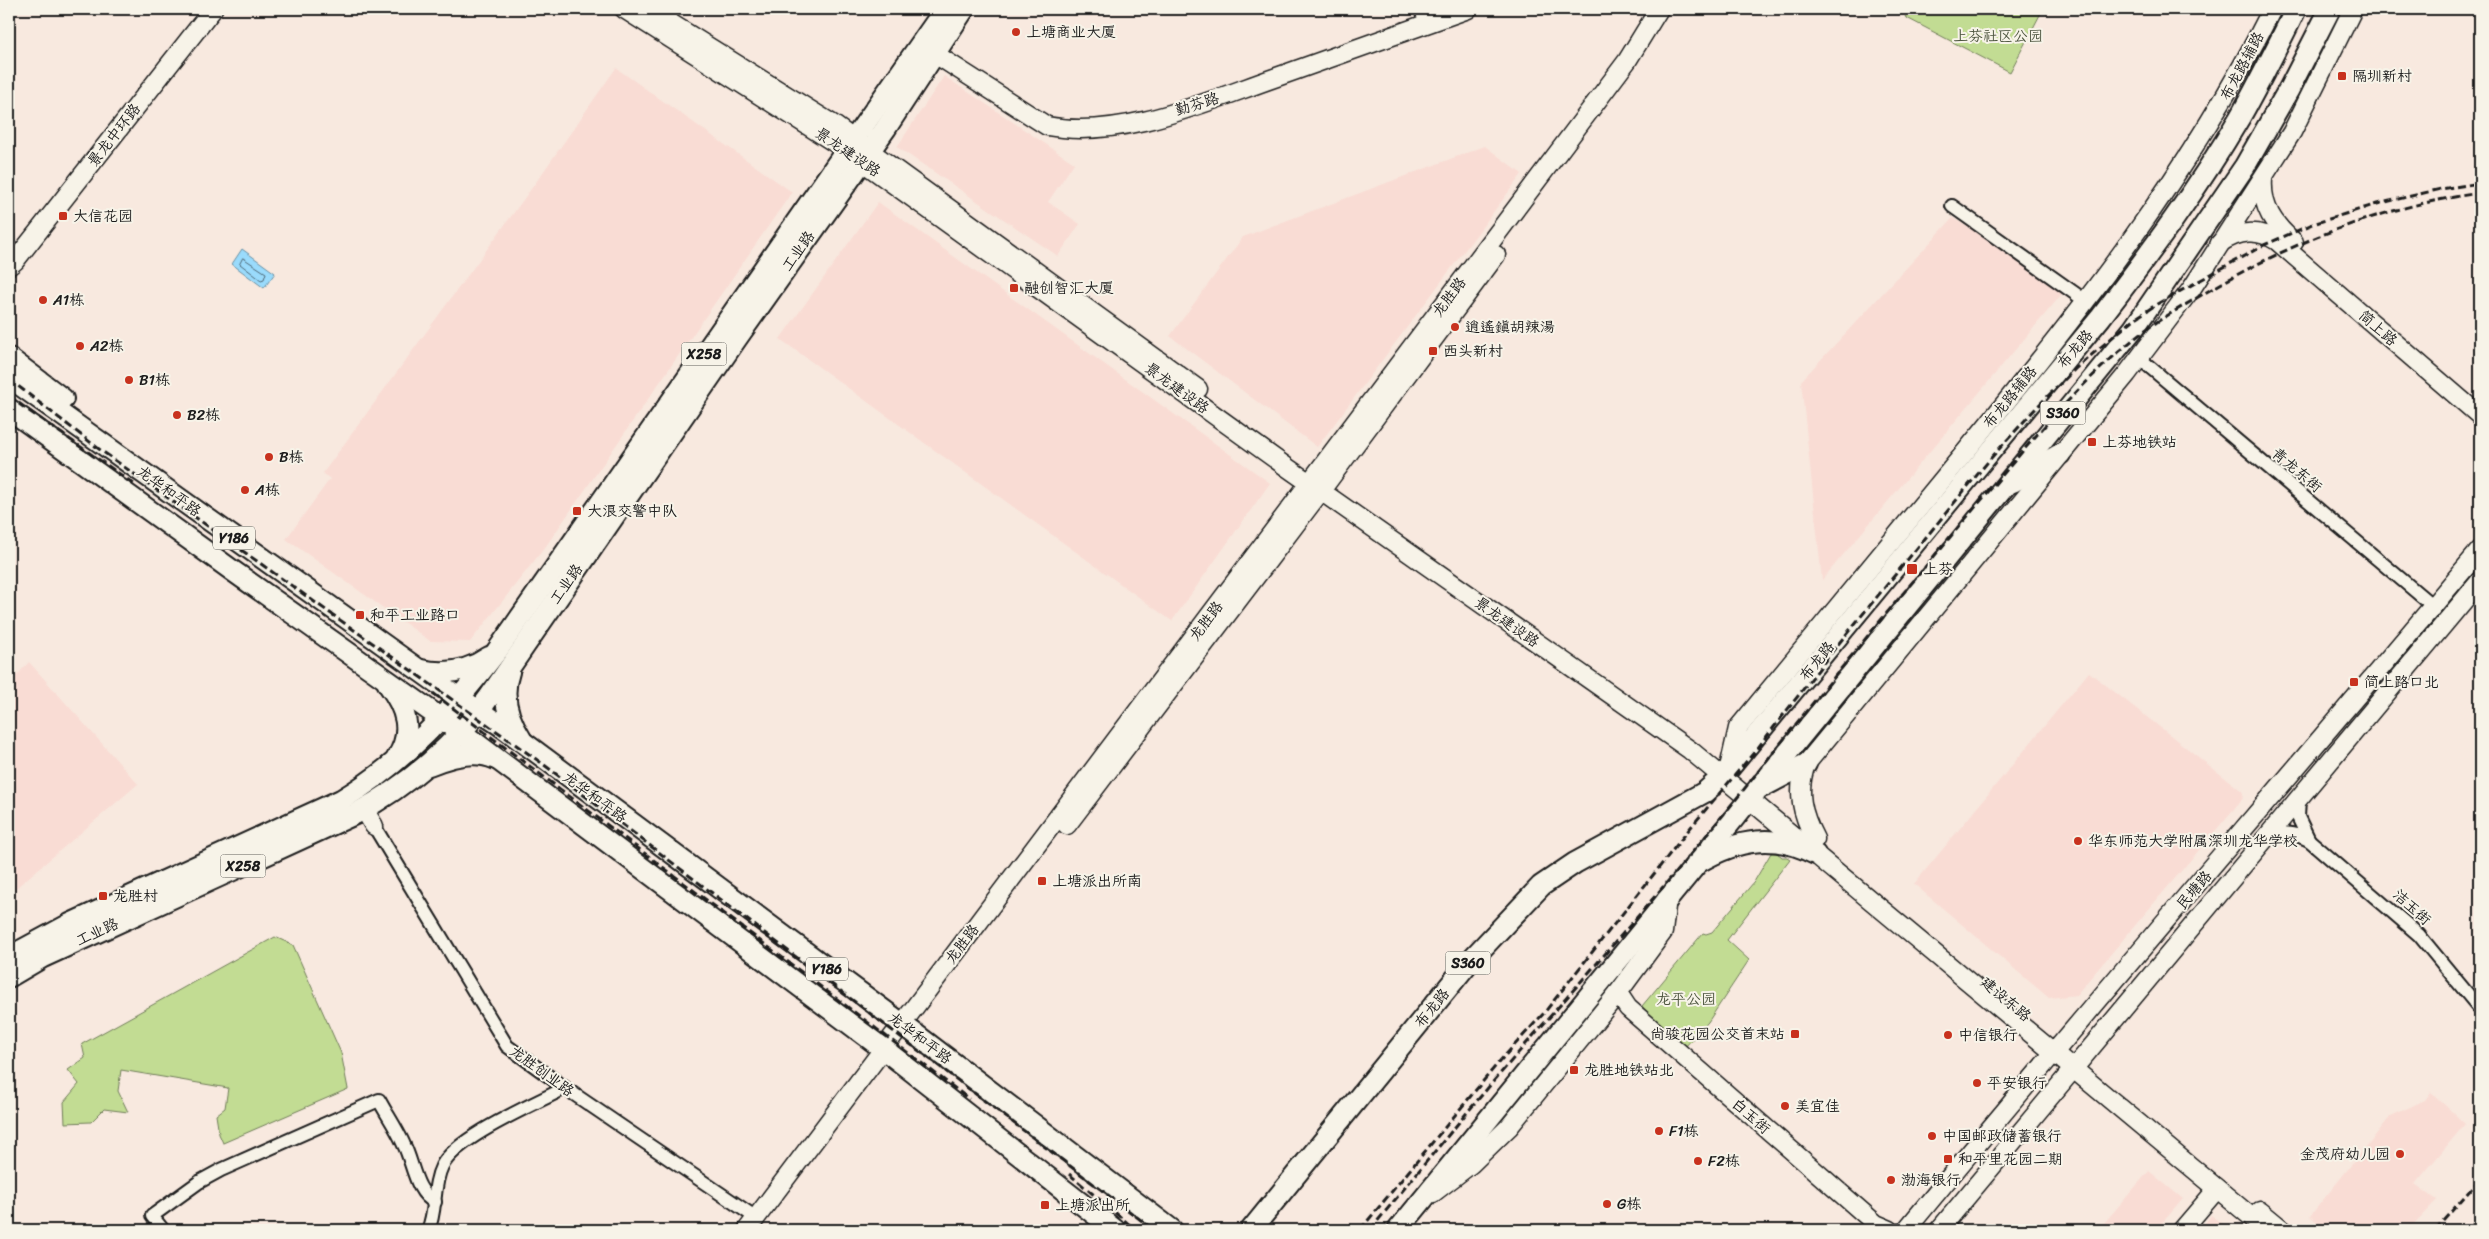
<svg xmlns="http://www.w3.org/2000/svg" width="2489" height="1239" viewBox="0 0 2489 1239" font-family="Sriracha,'LXGW WenKai TC',sans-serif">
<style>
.built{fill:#f9dcd4}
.green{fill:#c2dc93;stroke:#6f7c58}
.water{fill:#9adbfc;stroke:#688fa2}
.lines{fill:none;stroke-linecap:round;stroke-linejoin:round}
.shore{stroke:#4e6876;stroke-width:1}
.street-casing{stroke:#1c1c1c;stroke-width:16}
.secondary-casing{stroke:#1c1c1c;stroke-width:21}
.primary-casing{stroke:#1c1c1c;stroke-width:24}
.street{stroke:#f7f3e8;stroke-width:12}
.secondary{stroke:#f7f3e8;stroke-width:18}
.primary{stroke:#f7f3e8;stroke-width:20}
.rail{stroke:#1c1c1c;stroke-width:3;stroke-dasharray:8 4;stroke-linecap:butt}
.poi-dot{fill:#c8321e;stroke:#f7f3e8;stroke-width:2}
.labels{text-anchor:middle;stroke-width:4;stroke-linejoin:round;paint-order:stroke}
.shield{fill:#f7f3e8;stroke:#5e5c59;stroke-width:1}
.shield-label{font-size:14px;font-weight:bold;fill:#1c1c1c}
.poi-label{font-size:15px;fill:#1c1c1c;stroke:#f7f3e8;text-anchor:start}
.park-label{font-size:15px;fill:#4e5640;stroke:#f7f3e8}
.street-label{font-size:15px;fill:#1c1c1c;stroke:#f7f3e8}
</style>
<rect width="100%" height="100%" fill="#f8e9df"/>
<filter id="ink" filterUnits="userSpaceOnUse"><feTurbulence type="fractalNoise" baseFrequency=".02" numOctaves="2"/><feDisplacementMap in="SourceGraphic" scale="10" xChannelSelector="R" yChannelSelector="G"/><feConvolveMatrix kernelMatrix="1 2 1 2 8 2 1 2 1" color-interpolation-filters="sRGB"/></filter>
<g filter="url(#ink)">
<g class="built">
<polygon points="616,68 792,192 546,546 470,642 430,641 286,539 330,479 323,473 534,185"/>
<polygon points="944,76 1074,163 1048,202 1080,224 1058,256 897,147"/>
<polygon points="1485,146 1522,174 1317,447 1170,336 1243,237"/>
<polygon points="878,202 1270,483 1172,621 780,339"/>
<polygon points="1953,218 2067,288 1822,580 1801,381"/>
<polygon points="29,662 138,784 9,894 9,684"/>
<polygon points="2089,672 2242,791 2244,797 2076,995 2049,998 1914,884"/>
<polygon points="2431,1092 2465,1124 2415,1184 2437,1200 2408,1230 2341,1230 2336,1225 2326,1230 2310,1216 2391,1116 2425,1100"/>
<polygon points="2149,1171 2183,1199 2156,1230 2098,1230"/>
<polygon points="2211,1215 2229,1230 2200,1230"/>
</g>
<g class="green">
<polygon points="1909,9 2043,9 2010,72 1905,17"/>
<polygon points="1776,852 1782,857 1787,857 1790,859 1727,940 1749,960 1708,1022 1684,1048 1648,1015 1642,1006 1703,933 1706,934 1712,932 1754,882 1771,853"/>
<polygon points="275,937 293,945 341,1053 348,1089 223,1143 219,1134 216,1115 225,1108 228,1088 121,1070 118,1091 128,1112 104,1109 91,1122 65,1123 64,1102 79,1084 68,1070 85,1058 82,1044"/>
</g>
<polygon class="water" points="242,249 275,273 264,288 232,264"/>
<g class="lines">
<polygon class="shore" points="243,258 266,273 264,279 261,280 240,264"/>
<defs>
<g id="street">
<polyline points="1421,9 1426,24"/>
<polyline points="1952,206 2087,302"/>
<polyline points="2139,358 2433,606"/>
<polyline points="2299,799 2298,817 2309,840"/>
<polyline points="374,826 507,1046 565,1088 749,1213"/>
<path d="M2266 839C2282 830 2294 833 2309 840L2419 935 2480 1009"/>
<path d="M163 1230 152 1216 199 1182 221 1170 379 1100C387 1115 397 1129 404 1145 413 1162 415 1193 435 1202"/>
<path d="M428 1230C437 1210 432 1186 442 1166 456 1137 535 1104 565 1088"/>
</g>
<g id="secondary">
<polyline points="624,9 846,150 1288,468 1690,750 2267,1230"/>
<polyline points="648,9 834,125 1198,389"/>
<path d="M935 54 1047 126C1122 140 1205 102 1274 78 1339 55 1403 32 1468 9"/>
<path d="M2263 179C2261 207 2274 225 2294 242"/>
<path d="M2220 243C2239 231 2257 228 2277 241L2480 416"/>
<polyline points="9,266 15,261 213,9"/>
<path d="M1729 768 1738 728C1813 638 1887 547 1962 456 2078 315 2190 174 2272 9"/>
<polyline points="364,809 374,826"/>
<polyline points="1067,825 1314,500 1496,255"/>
<path d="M1815 839C1802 814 1796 792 1806 764L2127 374 2192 288 2292 132 2353 9"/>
<polyline points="1618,993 1628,1008 1876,1224 1890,1230"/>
<polyline points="1433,1193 1471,1164 1509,1127 1618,993 1663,932 1667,898"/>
<polyline points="2260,1211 2283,1230"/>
<polyline points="747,1230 1627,61 1659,9"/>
<path d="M1906 1230C2094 1001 2290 777 2480 550"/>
<polyline points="1939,1230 2480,581"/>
<polyline points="2182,1230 2217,1189"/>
</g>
<g id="primary">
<polyline points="9,358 63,399"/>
<polyline points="9,377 440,685 500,725 902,1024 1172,1230"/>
<polyline points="9,409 233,571 477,744 886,1051 1115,1230"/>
<polyline points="2013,482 2060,454"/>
<path d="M421 670C445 675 469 671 489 657"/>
<path d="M509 672C501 695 508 719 521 739"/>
<path d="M388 684C406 708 414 732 397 758"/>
<path d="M429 765C448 757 476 749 496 759"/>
<polyline points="1764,786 1806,764"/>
<path d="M1699 862C1738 839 1775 833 1815 854"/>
<path d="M9 957 70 924 341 800C405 762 452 710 497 651L945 9"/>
<path d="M9 977 43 957 355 814C407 786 457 744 490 696L737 338 886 128 964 9"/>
<path d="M1251 1230 1469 962 1541 886 1575 863 1705 792 1722 777 2101 317C2151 252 2199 187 2240 117 2260 82 2278 45 2296 9"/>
<polyline points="1398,1230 2134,328 2245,166 2289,89 2330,9"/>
</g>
</defs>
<use href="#street" class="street-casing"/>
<use href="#secondary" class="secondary-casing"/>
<use href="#primary" class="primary-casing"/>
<use href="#street" class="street"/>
<use href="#secondary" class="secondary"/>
<use href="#primary" class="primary"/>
<g class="rail">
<polyline points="9,379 99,449 543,764 1154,1230"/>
<polyline points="9,397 134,484"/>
<polyline points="433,693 969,1099"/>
<polyline points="1069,1174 1136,1230"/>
<polyline points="1360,1230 1499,1062 1544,1013 1691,827 1757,749 1835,648 1991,458 2036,408 2076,368 2133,320 2157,304 2264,245 2313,224 2377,204 2441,189 2480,183"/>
<path d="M1370 1230C1415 1176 1459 1121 1505 1068 1587 974 1671 881 1749 783 1820 693 1893 605 1967 517 2022 452 2076 384 2144 331 2159 320 2175 311 2190 302 2279 247 2376 207 2480 193"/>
<polyline points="2435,1230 2480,1179"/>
<polyline points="2469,1230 2480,1215"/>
</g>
</g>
</g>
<g class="poi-dot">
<circle cx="1016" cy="32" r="5"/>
<rect x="2337" y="71" width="10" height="10" rx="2.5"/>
<rect x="58" y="211" width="10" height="10" rx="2.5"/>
<rect x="1009" y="283" width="10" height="10" rx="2.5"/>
<circle cx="43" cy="300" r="5"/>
<circle cx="1455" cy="327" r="5"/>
<circle cx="80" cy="346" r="5"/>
<rect x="1428" y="346" width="10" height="10" rx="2.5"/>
<circle cx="129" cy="380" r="5"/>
<circle cx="177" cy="415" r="5"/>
<rect x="2087" y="437" width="10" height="10" rx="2.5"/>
<circle cx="269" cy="457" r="5"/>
<circle cx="245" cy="490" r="5"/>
<rect x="572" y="506" width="10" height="10" rx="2.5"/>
<rect x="1906" y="563" width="12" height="12" rx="2.5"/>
<rect x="355" y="610" width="10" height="10" rx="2.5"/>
<rect x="2349" y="677" width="10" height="10" rx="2.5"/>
<circle cx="2078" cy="841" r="5"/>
<rect x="1037" y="876" width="10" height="10" rx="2.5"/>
<rect x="98" y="891" width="10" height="10" rx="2.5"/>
<rect x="1790" y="1029" width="10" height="10" rx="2.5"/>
<circle cx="1948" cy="1035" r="5"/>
<rect x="1569" y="1065" width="10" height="10" rx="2.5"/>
<circle cx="1977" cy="1083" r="5"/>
<circle cx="1785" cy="1106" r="5"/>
<circle cx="1659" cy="1131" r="5"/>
<circle cx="1932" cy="1136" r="5"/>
<circle cx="2400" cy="1154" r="5"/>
<rect x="1943" y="1154" width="10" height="10" rx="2.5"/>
<circle cx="1698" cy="1161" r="5"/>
<circle cx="1891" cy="1180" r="5"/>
<circle cx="1607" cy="1204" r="5"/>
<rect x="1040" y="1200" width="10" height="10" rx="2.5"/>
</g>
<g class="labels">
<g class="shield">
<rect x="681.5" y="342.5" width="45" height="23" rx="4"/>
<rect x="2040.5" y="401.5" width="45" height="23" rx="4"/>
<rect x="213" y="526.5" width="42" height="23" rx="4"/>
<rect x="220.5" y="854.5" width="45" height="23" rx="4"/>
<rect x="1445.5" y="951.5" width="45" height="23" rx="4"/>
<rect x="806" y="957.5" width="42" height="23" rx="4"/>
</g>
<g class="shield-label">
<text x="704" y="359">X258</text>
<text x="2063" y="418">S360</text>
<text x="234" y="543">Y186</text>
<text x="243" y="871">X258</text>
<text x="1468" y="968">S360</text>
<text x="827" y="974">Y186</text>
</g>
<g class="poi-label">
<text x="1026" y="37">上塘商业大厦</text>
<text x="2352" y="81">隔圳新村</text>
<text x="73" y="221">大信花园</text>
<text x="1024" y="293">融创智汇大厦</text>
<text x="53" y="305">A1栋</text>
<text x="1465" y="332">逍遙鎮胡辣湯</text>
<text x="90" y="351">A2栋</text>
<text x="1443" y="356">西头新村</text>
<text x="139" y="385">B1栋</text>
<text x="187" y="420">B2栋</text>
<text x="2102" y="447">上芬地铁站</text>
<text x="279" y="462">B栋</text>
<text x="255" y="495">A栋</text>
<text x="587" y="516">大浪交警中队</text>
<text x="1923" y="574">上芬</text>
<text x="370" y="620">和平工业路口</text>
<text x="2364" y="687">简上路口北</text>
<text x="2088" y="846">华东师范大学附属深圳龙华学校</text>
<text x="1052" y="886">上塘派出所南</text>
<text x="113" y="901">龙胜村</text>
<text x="1785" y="1039" text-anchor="end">尚骏花园公交首末站</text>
<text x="1958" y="1040">中信银行</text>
<text x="1584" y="1075">龙胜地铁站北</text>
<text x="1987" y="1088">平安银行</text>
<text x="1795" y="1111">美宜佳</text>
<text x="1669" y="1136">F1栋</text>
<text x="1942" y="1141">中国邮政储蓄银行</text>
<text x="2390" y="1159" text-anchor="end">金茂府幼儿园</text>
<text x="1958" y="1164">和平里花园二期</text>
<text x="1708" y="1166">F2栋</text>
<text x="1901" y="1185">渤海银行</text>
<text x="1617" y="1209">G栋</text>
<text x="1055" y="1210">上塘派出所</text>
</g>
<g class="park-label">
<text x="1998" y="41">上芬社区公园</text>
<text x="1686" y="1004">龙平公园</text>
</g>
<g class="street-label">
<text transform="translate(2242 66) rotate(-62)" y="5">布龙路辅路</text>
<text transform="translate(1197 104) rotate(-17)" y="5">勤芬路</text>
<text transform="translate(114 135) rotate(-52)" y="5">景龙中环路</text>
<text transform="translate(848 152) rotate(34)" y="5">景龙建设路</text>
<text transform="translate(798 251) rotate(-55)" y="5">工业路</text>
<text transform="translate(1449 297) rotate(-53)" y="5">龙胜路</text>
<text transform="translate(2378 328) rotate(41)" y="5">简上路</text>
<text transform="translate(2075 349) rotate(-50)" y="5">布龙路</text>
<text transform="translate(1177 388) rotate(36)" y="5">景龙建设路</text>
<text transform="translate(2010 397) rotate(-51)" y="5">布龙路辅路</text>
<text transform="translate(2297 470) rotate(40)" y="5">青龙东街</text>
<text transform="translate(169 491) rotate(36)" y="5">龙华和平路</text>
<text transform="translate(566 584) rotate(-55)" y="5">工业路</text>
<text transform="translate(1206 621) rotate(-53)" y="5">龙胜路</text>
<text transform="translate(1507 622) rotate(35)" y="5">景龙建设路</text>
<text transform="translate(1817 661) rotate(-51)" y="5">布龙路</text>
<text transform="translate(595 797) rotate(36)" y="5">龙华和平路</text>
<text transform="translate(2194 890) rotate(-50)" y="5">民塘路</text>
<text transform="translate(2412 907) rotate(42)" y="5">洁玉街</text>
<text transform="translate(97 932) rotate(-25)" y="5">工业路</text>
<text transform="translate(962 944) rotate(-53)" y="5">龙胜路</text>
<text transform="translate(2006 999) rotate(40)" y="5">建设东路</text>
<text transform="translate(1432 1008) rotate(-51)" y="5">布龙路</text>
<text transform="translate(920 1038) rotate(37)" y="5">龙华和平路</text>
<text transform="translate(542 1071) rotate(36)" y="5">龙胜创业路</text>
<text transform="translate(1751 1116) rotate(41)" y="5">白玉街</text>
</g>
</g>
<rect width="2489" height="1239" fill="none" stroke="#f7f3e8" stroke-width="30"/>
<rect x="15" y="15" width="2459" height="1209" fill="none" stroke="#1c1c1c" stroke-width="2" filter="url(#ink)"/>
</svg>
